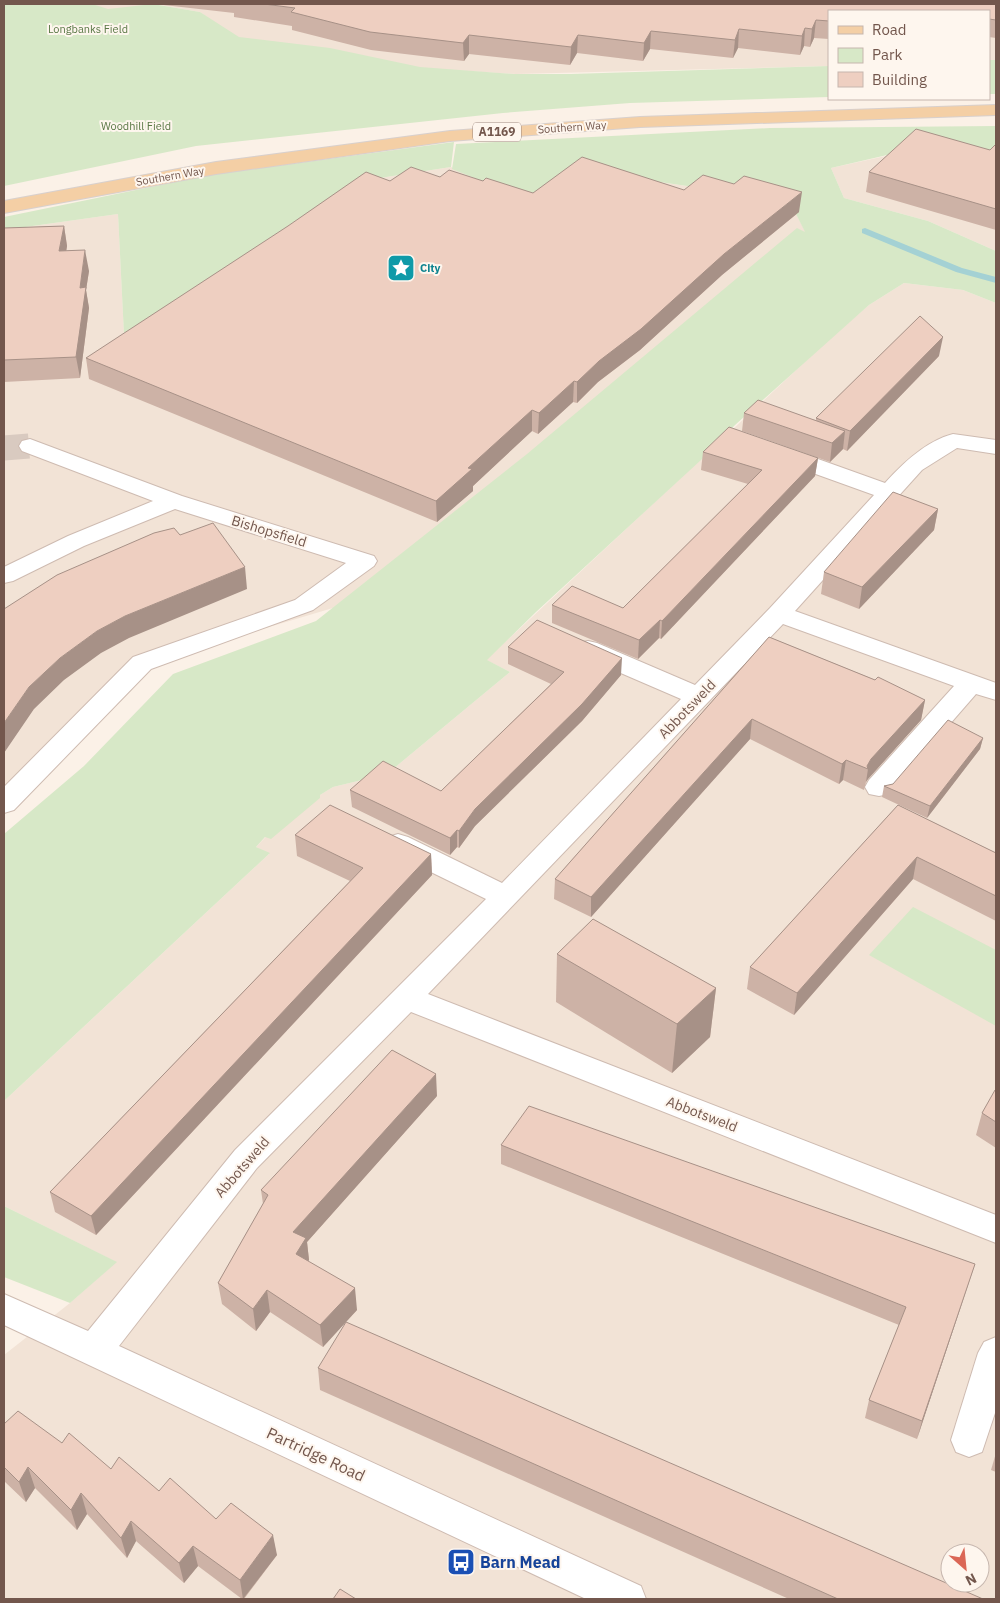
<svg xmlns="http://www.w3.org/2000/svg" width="1000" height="1603" viewBox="0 0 1000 1603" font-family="'IBM Plex Sans',sans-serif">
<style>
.residential{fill:#f2e3d6;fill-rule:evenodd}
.green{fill:#d7e8c7}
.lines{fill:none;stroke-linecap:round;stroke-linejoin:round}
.stream{fill:#a4d1d4;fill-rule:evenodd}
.minor-tunnel{stroke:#d9cac0;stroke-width:25;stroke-dasharray:25 12;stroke-linecap:butt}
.minor-casing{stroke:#cebbb1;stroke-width:2}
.major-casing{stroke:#d8d0cd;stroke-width:2}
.minor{fill:#fff;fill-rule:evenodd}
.major{fill:#f4cfa5;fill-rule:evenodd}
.wall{fill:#cdb2a6}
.shaded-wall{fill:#a79187}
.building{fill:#eecfc1;stroke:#a79187}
.labels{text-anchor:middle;stroke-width:4;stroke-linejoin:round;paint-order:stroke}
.far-park-label{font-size:11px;fill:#5a7846;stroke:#fef6ee}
.far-street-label{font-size:11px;fill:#73574d;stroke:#fef6ee}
.far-culture-label{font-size:11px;font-weight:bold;fill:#0d838f;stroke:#fef6ee;text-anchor:start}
.shield{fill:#fef6ee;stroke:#9d877d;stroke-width:1}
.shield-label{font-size:12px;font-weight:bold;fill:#73574d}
.street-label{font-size:14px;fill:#73574d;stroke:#fef6ee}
.near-street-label{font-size:16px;fill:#73574d;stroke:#fef6ee}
.near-transit-label{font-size:16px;font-weight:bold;fill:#164399;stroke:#fef6ee;text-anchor:start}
</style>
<rect width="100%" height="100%" fill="#fbf1e7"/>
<g class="residential">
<polygon points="60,4 996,4 996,60 989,61 989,11 829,11 829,66 516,74 419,68 235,38 200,12 159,5 82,13"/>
<polygon points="922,148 996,150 996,251 928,221 844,198 831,168"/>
<polygon points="451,167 532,201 583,171 742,194 794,210 806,233 353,602 141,665 4,800 4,230 118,214 124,335 354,182"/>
<path d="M904 283 963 290 996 303V1599H4V1355L70 1303 116 1262 4 1206V1101L269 854 256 847 287 815 333 787 387 774 510 672 486 660 824 344 869 305ZM950 1553H980V1583H950Z"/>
</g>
<g class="green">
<polygon points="4,4 92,4 108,9 153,4 200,12 239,37 330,48 420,67 514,74 571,74 829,66 829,97 630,103 503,113 196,146 4,186"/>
<rect x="989" y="60" width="7" height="34"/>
<polygon points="996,126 996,150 913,149 831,168 844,198 928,221 996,251 996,303 963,290 904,283 869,305 735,425 701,460 536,612 487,660 510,672 387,774 333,787 320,795 320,798 271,839 265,837 256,847 270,853 4,1101 4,834 84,766 173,674 316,621 527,454 797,228 805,232 794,210 742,194 584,171 532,201 452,169 456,144 770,128"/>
<polygon points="454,142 451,167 354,182 124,335 118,214 4,230 4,217 209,175"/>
<polygon points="913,907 996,950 996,1026 869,955"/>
<polygon points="4,1206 117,1262 70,1303 4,1277"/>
</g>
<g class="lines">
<polygon class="stream" points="865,228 962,268 996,277 996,283 956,272 862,233 862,229"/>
<polyline class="minor-tunnel" points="4,448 30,446"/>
<defs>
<g id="minor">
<path d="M953 434 996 440V454L957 448 922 470 795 611 996 683V700L976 694 889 794 879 796 869 794 865 787 869 780 954 686 783 624 428 994 996 1215V1243L411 1012 257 1168 119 1346 641 1586 646 1599H586L4 1325V1294L88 1331 235 1150 486 899 388 851 384 844 388 837 398 834 408 837 502 883 681 699 579 655 575 649 579 643 588 641 597 643 695 685 770 608 874 495 774 459 771 454 774 449 782 447 790 449 885 483C903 463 926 441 953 434Z"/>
<polygon points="30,439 182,496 374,556 377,561 374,566 313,610 151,669 14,810 4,813 4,787 133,657 295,600 346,563 175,509 84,546 13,581 4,583 4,567 68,536 153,501 22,451 19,446 22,441"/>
<polygon points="996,1337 996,1410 982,1452 969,1457 956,1452 951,1440 978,1353 984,1342"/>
</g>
<polygon id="major" points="996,105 996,115 640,127 450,141 216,174 4,213 4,201 216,162 450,131 640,117"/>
</defs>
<use href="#minor" class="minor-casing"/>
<use href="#major" class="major-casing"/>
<use href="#minor" class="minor"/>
<use href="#major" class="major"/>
</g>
<g class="wall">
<polygon points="155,4 996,4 996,38 989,37 989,11 829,11 829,39 814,38 810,47 804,46 800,55 738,48 733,58 650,49 643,61 577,53 570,65 469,54 464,61 371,50 292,30 292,26 234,17 234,13"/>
<polygon points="996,144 996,230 866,192 869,172 990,150"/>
<polygon points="440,177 483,181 533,193 684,190 799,212 722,275 640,350 598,382 577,403 573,402 538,434 532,431 473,486 473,491 437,522 89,379 86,358 390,181"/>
<polygon points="64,226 67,246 66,251 89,271 86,290 89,308 80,378 4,382 4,228"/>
<polygon points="939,356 847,451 843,449 830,462 742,431 744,413 816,420 816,418"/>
<polygon points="703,452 818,458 815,476 661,639 659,638 638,659 552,623 552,605 623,608 748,484 701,470"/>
<polygon points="938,509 934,530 859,609 821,594 824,572"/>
<polygon points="769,637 925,700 921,720 868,779 866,782 864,790 843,780 839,784 750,739 591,917 554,899 555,879"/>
<polygon points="508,647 621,675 582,721 475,826 459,848 457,847 450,855 352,807 350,790 441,791 551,684 508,664"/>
<polygon points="983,738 980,749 927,818 882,797 884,786 893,784"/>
<polygon points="898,805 996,853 996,921 913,879 794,1015 747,989 750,967"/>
<polygon points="295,835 431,854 432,875 96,1235 55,1212 50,1192 350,881 297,856"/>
<polygon points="557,954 716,988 710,1037 672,1073 556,1002"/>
<polygon points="996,1090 996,1148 976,1135 982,1113"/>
<polygon points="437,1096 307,1242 309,1260 308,1261 357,1310 323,1347 270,1312 256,1331 222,1304 218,1283 263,1204 261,1190"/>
<polygon points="501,1145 975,1264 969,1282 917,1439 865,1418 869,1400 899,1325 501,1164"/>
<polygon points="318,1368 983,1599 789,1599 320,1390"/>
<polygon points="4,1424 62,1443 111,1469 159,1491 216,1519 277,1555 244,1599 242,1599 198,1566 184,1583 136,1541 127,1558 87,1514 77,1530 35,1488 26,1502 4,1481"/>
<polygon points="996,1453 996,1472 991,1470"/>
</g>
<g class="shaded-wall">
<polygon points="816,20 814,38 810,47 812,29"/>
<polygon points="805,28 804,46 800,55 802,36"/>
<polygon points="739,29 738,48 733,58 735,40"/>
<polygon points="651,31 650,49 643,61 644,43"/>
<polygon points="469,35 469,54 464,61 463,43"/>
<polygon points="578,35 577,53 570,65 571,47"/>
<polygon points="802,192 799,212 722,275 640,350 598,382 577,403 577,382 599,361 724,254"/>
<polygon points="64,226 67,246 63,272 59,251"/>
<polygon points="85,250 89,271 86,290 89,308 80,378 76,357 80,288"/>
<polygon points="943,337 939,356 847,451 850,431"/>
<polygon points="574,381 573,402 538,434 539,413"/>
<polygon points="532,410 532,431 473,486 473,491 437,522 436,501 468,468"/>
<polygon points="845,431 843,449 830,462 832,443"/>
<polygon points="818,458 815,476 661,639 662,621"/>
<polygon points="938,509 934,530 859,609 862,587"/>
<polygon points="245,567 247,589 129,638 101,653 64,680 34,709 4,753 4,723 29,687 60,658 97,631 125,616"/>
<polygon points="660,620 659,638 638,659 639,640"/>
<polygon points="622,658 621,675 582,721 475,826 459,848 459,831 475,809"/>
<polygon points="925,700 921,720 868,779 866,782 868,769 867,766 871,759"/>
<polygon points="752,719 750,739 591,917 591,897"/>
<polygon points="983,738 980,749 927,818 930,806"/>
<polygon points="846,760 843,780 839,784 842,764"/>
<polygon points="457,830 457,847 450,855 450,838"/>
<polygon points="431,854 432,875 96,1235 91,1216"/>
<polygon points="917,857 913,879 794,1015 797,993"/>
<polygon points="716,988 710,1037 672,1073 677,1024"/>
<polygon points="436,1074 437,1096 307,1242 309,1260 299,1276 293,1232"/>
<polygon points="975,1264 969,1282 917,1439 922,1421"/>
<polygon points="355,1288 357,1310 323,1347 320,1325"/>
<polygon points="267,1290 270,1312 256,1331 253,1309"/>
<polygon points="28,1467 35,1488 26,1502 19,1482"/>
<polygon points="81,1493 87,1514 77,1530 71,1510"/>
<polygon points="131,1521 136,1541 127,1558 121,1538"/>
<polygon points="273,1535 277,1555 243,1599 240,1580"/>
<polygon points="193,1546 198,1566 184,1583 179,1563"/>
</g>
<g class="building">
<polygon points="264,4 996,4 996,20 989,19 989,11 829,11 829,21 816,20 812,29 805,28 802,36 739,29 735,40 651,31 644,43 578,35 571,47 469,35 463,43 370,32 291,12 295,8"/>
<polygon points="916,129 990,150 996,144 996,209 869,172"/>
<polygon points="582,157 684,190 703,175 734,184 744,176 802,192 724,254 641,329 599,361 577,382 574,381 539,413 532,410 468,468 472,469 436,501 86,358 288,226 366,172 390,181 411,167 440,177 449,170 483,181 486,178 533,193"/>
<polygon points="64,226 59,251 85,250 80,288 86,287 76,357 4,360 4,228"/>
<polygon points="920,316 943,337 850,431 816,418"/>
<polygon points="758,400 845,431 832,443 744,413"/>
<polygon points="729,427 818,458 662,621 660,620 639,640 552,605 572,586 623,608 762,470 703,452"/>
<polygon points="893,492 938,509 862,587 824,572"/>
<polygon points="213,523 245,567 125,616 97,631 60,658 29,687 4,723 4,609 57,575 154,533 174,528 180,535"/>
<polygon points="537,620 622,658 582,704 475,809 459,831 457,830 450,838 350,790 383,761 441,791 564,672 508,647"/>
<polygon points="769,637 875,680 878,677 925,700 871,759 867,766 868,769 846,760 842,764 752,719 591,897 555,879"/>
<polygon points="948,720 983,738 930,806 884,786 893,784"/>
<polygon points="330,805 431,854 91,1216 50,1192 363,868 295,835"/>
<polygon points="898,805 996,853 996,896 917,857 797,993 750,967"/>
<polygon points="593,919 716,988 677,1024 557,954"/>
<polygon points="392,1050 436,1074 293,1232 306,1238 296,1254 355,1288 320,1325 267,1290 253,1309 218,1283 268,1195 261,1190"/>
<polygon points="995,1090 996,1090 996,1122 982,1113"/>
<polygon points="529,1106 975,1264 922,1421 869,1400 906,1307 501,1145"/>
<polygon points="346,1322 983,1599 838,1599 318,1368"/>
<polygon points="18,1411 62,1443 69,1433 111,1469 119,1457 159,1491 170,1478 216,1519 231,1503 273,1535 240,1580 193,1546 179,1563 131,1521 121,1538 81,1493 71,1510 28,1467 19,1482 4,1467 4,1424"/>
<polygon points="340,1589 356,1599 333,1599"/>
</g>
<defs>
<symbol id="sight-square" viewBox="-11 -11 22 22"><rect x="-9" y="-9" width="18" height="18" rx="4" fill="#0f9aa8" stroke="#fef6ee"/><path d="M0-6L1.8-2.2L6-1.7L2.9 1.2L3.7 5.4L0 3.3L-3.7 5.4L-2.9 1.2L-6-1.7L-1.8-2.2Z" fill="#fff"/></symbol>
<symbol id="bus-square" viewBox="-11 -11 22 22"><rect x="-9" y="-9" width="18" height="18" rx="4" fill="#1a4fb4" stroke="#fef6ee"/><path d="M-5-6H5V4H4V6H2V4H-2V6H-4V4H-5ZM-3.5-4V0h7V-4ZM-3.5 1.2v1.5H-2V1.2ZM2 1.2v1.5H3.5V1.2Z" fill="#fff"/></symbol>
</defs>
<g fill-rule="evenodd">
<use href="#sight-square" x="385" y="252" width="32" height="32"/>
<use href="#bus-square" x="445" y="1546" width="32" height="32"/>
</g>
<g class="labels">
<g class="far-park-label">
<text x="88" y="33">Longbanks Field</text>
<text x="136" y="130">Woodhill Field</text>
</g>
<g class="far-street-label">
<text transform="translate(572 127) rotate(-4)" y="4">Southern Way</text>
<text transform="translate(170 176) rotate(-10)" y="4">Southern Way</text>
</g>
<g class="far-culture-label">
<text x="420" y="272">City</text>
</g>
<rect class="shield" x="473" y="122.5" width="48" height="19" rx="4"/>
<g class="shield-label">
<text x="497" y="136">A1169</text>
</g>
<g class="street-label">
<text transform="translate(269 531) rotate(17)" y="5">Bishopsfield</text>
<text transform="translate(687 709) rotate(-46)" y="5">Abbotsweld</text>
<text transform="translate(702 1114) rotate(21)" y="5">Abbotsweld</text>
<text transform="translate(242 1167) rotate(-49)" y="5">Abbotsweld</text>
</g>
<g class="near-street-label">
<text transform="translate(316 1454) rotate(25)" y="6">Partridge Road</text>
</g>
<g class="near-transit-label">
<text x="480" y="1568">Barn Mead</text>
</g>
</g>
<rect width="1000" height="1603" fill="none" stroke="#73574d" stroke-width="10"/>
<rect x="828" y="10" width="162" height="90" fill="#fef6ee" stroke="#c6b6ae"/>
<rect x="838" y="26" width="25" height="8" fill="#f4cfa5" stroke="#c6b6ae"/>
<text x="872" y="35" font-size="15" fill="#73574d">Road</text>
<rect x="838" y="48" width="25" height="15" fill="#d7e8c7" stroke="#c6b6ae"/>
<text x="872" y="60" font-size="15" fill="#73574d">Park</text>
<rect x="838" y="72" width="25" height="15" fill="#eecfc1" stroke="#c6b6ae"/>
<text x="872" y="85" font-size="15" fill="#73574d">Building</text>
<g transform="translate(965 1568) rotate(153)"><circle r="24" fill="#fef6ee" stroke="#c6b6ae"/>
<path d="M0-4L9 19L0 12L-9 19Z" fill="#db6756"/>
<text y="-8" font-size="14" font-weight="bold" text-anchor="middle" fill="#73574d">N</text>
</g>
</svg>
